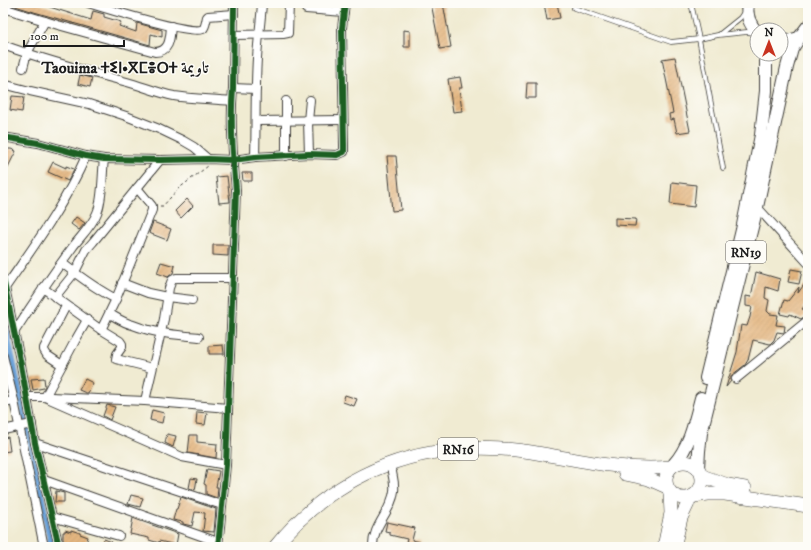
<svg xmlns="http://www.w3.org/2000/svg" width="811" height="550" viewBox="0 0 811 550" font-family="'IM FELL DW Pica',Amiri,'Noto Sans Tifinagh',serif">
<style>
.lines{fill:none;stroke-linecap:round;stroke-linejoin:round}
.canal{stroke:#6aa1d8;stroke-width:7}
.building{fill:url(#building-hatch)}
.service-casing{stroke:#3c3b37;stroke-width:5.5}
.minor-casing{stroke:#3c3b37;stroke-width:10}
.primary-casing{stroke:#3c3b37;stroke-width:14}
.trunk-casing{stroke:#3c3b37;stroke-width:14}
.path{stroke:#3c3b37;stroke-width:1;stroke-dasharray:3 3;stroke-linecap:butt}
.service{stroke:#fff;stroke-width:4}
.minor{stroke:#fff;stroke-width:8}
.primary{stroke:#fff;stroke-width:12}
.trunk{stroke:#fff;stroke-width:13}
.cycleway-casing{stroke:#fdfcf7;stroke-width:8}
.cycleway{stroke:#1b5e20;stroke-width:6}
.labels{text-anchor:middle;stroke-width:3;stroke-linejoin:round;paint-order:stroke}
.shield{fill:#fdfcf7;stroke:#605f5e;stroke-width:1}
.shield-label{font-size:13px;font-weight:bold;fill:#1c1c1c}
.quarter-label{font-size:16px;font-weight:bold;fill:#1c1c1c;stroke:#fdfcf7}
</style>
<defs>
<pattern id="building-hatch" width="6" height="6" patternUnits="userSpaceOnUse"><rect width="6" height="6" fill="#e4b680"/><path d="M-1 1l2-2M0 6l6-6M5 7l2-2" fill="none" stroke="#c39c6e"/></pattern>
</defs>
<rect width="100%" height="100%" fill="#fdfcf7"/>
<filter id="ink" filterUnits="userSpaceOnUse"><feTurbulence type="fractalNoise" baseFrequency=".025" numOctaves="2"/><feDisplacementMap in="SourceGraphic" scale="8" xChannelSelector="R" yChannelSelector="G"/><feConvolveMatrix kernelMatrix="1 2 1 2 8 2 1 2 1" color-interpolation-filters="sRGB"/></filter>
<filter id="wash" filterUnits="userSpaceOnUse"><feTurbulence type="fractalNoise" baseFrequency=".012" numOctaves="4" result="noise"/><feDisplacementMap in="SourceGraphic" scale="16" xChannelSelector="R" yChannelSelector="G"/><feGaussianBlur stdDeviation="0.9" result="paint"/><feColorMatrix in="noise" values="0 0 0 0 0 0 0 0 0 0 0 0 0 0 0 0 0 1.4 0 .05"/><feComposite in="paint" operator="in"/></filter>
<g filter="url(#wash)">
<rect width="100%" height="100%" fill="#f0ebd2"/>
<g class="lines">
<polyline class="canal" points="3,315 52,547"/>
</g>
<g id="blocks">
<g class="building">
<polygon points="9,3 37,3 91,20 93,11 104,14 104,17 121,22 119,26 136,32 137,23 162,30 162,37 151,34 150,45 34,12 9,4"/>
<polygon points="431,3 443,3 451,47 440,49"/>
<polygon points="544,3 557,3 560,18 547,20"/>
<polygon points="404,30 410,31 410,47 404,47"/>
<polygon points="675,57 690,131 677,133 674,119 670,120 669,114 673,113 662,59"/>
<polygon points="80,75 92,78 90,87 78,84"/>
<polygon points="460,77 462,88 459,88 462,111 453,112 448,79"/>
<polygon points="527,83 536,83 536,98 526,98"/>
<polygon points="12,96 24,97 22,112 10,110"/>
<polygon points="3,148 7,149 11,149 16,151 3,177"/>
<polygon points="387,156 396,156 401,210 392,211"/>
<polygon points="53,162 66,168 66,166 74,169 68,181 48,172"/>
<polygon points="242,173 252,173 252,181 243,181"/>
<polygon points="227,176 230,202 219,203 216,177"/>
<polygon points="672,182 696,185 694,207 670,204"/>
<polygon points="187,199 193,206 181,218 175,211"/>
<polygon points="76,217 85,223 79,230 71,224"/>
<polygon points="615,218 636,219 635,226 615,225"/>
<polygon points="153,222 171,229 167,240 149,233"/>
<polygon points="213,245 228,245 228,256 213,255"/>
<polygon points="161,262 175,266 173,273 168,277 157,273"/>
<polygon points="791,269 802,271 799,284 788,282"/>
<polygon points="756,272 780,279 778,291 766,287 765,298 769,300 767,311 770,314 778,315 776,325 785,326 784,333 777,332 774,340 770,344 753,340 748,360 745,365 732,375 731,377 731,381 726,387 737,352 741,325 747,326 750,317 752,307 746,306 746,296 751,297"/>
<polygon points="808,279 808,301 802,309 808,311 808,315 805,316 801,319 790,314 789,316 780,314 784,300 788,301 799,287 798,293"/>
<polygon points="223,345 224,354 209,354 209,346"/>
<polygon points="44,378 45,386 44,388 33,390 31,379"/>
<polygon points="85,379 93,383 88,393 86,393 79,390"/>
<polygon points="345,395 357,399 354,406 343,402"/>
<polygon points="107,405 115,407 110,420 103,416"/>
<polygon points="152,410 164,413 162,423 150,420"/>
<polygon points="197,412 207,413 205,425 196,424"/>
<polygon points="167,434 176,436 173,447 165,443"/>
<polygon points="190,435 197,435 197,442 217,444 216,458 188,453"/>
<polygon points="8,437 10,451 3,452 3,438"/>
<polygon points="207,469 219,471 216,487 218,487 217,498 206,494 206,485 204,484"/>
<polygon points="191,478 197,479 195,490 189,488"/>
<polygon points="56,491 64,493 64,502 55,502"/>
<polygon points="131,495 143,498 140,507 128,504"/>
<polygon points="181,497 216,509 214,532 203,531 205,513 195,512 192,526 183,524 183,522 173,520 176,509 177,509"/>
<polygon points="133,518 138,520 178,534 176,545 159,541 159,543 149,540 149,538 130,534"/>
<polygon points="387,522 415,528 412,540 420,542 419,547 405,547 407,539 390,535 390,532 385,531"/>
<polygon points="65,530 71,532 71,530 80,533 80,534 88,537 85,547 64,547 63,539 63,532 65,532"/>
<polygon points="104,539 112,542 110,547 102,547"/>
</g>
</g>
</g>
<g filter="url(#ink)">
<use href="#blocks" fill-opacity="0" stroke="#3c3b37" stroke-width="1"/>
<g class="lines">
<defs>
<g id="service">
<polyline points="691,3 699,39 723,168"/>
<polyline points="574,8 671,42 699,39 718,35 747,32 755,33"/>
<polyline points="720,34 740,18 744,12"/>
</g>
<g id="minor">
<path d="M88 3C104 8 193 36 203 29 206 26 206 20 207 17L208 16 234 14"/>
<polyline points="303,3 306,9 344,12"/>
<path d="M3 8 58 25 155 52C170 52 170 38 171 26"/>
<polyline points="234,35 283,34 288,33 289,3"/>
<path d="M3 45C44 60 85 71 127 82 142 86 158 93 174 96 193 99 213 99 232 101"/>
<polyline points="23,68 27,53 45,21"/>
<polyline points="3,84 30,91 89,104 126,116 159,129 182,140 194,147 208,159"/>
<polyline points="233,88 256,89"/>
<polyline points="286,101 286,156"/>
<polyline points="257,121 343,120"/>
<polyline points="3,137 38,143 86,156 104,159 160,160 208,159 233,160 255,157 309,154 337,155 344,152 344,145 342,28 345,3"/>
<polyline points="309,154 308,121 310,100"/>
<path d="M255 157C256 124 255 91 257 58 258 40 261 21 262 3"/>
<polyline points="757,207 808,263"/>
<path d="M62 263C79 276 96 289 116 299"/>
<polyline points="3,278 21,365 35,443 59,547"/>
<polyline points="122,283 148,293 167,297 192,300"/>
<path d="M5 288C34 246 65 204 86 156"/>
<polyline points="43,288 97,327 120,341 122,344 122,347 117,354 116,359 152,368"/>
<polyline points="55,297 75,272 86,250 93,242 160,160"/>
<path d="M110 314C117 318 124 323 133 325 153 333 177 335 199 337"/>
<polyline points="101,330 116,299 152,210 152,206 137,188"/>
<path d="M15 331C33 303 52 275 72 248 80 237 92 226 97 213 103 200 102 175 104 159"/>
<polyline points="3,356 14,401 44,547"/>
<polyline points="62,365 47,355 44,350 44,348 66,306"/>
<polyline points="736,379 808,320"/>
<polyline points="27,397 45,397 75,341 87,320"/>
<polyline points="45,397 182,457 226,465"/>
<polyline points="51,397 145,401 228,408"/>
<polyline points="145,401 164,319 169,288 172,280 176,278 233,278"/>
<polyline points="3,403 14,401"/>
<polyline points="3,430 32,424"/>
<polyline points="35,443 222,505"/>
<polyline points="44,480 218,542"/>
<polyline points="52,517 119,536"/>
<path d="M218 547 226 465 236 190C233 157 230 122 233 88L234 3"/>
<path d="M373 547C372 526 392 511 394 491 395 484 393 478 392 472"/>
</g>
<g id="primary">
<path d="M748 3C746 14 749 24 757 32"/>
<polyline points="781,42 787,41 799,38"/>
<polyline points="706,378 742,230 761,135 766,91 766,54"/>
<path d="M674 464C690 446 695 421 701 398"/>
<polyline points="698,468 699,451 701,433 757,207 787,67 792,49 799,38 808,26"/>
</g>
<g id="trunk">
<circle cx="684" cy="480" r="18"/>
<polyline points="625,474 649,479 667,487"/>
<polyline points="702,476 728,485 745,488"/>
<polyline points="694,496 708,494 725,494 808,506"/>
<path d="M275 547C337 470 426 438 524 451 572 458 622 472 671 467"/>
<polyline points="664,547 671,513 670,493"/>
<polyline points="674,547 681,518 691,497"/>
</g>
</defs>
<use href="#service" class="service-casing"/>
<use href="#minor" class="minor-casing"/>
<use href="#primary" class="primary-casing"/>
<use href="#trunk" class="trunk-casing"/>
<polyline class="path" points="160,206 163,206 178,189 208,166"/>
<use href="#service" class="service"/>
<use href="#minor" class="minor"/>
<use href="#primary" class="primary"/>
<use href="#trunk" class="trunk"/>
<defs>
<g id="cycleway">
<polyline points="3,137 38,143 86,156 104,159 160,160 208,159 233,160 255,157 309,154 337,155 344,152 344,145 342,28 345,3"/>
<polyline points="3,278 21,365 35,443 59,547"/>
<path d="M218 547 226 465 236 190C233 157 230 122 233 88L234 3"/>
</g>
</defs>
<use href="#cycleway" class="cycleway-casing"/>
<use href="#cycleway" class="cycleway"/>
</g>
</g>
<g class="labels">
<g class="shield">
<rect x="726" y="241" width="40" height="22" rx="3"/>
<rect x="438" y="438" width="40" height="22" rx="3"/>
</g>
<g class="shield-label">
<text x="746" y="257">RN19</text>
<text x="458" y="454">RN16</text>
</g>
<g class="quarter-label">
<text x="125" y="73">Taouima ⵜⵉⵏ•ⴳⵎⴻⵔⵜ تاويمة</text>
</g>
</g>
<rect width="811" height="550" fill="none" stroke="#fdfcf7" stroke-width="16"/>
<g transform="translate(769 42)"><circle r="19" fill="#fdfcf7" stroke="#a3a29f"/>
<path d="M0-3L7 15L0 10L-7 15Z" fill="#c8321e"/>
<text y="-6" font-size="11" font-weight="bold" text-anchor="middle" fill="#1c1c1c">N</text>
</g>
<path d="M24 40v6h100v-6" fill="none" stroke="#1c1c1c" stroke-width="2"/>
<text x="30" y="40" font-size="12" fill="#1c1c1c" stroke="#fdfcf7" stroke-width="3" paint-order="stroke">100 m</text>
</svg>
